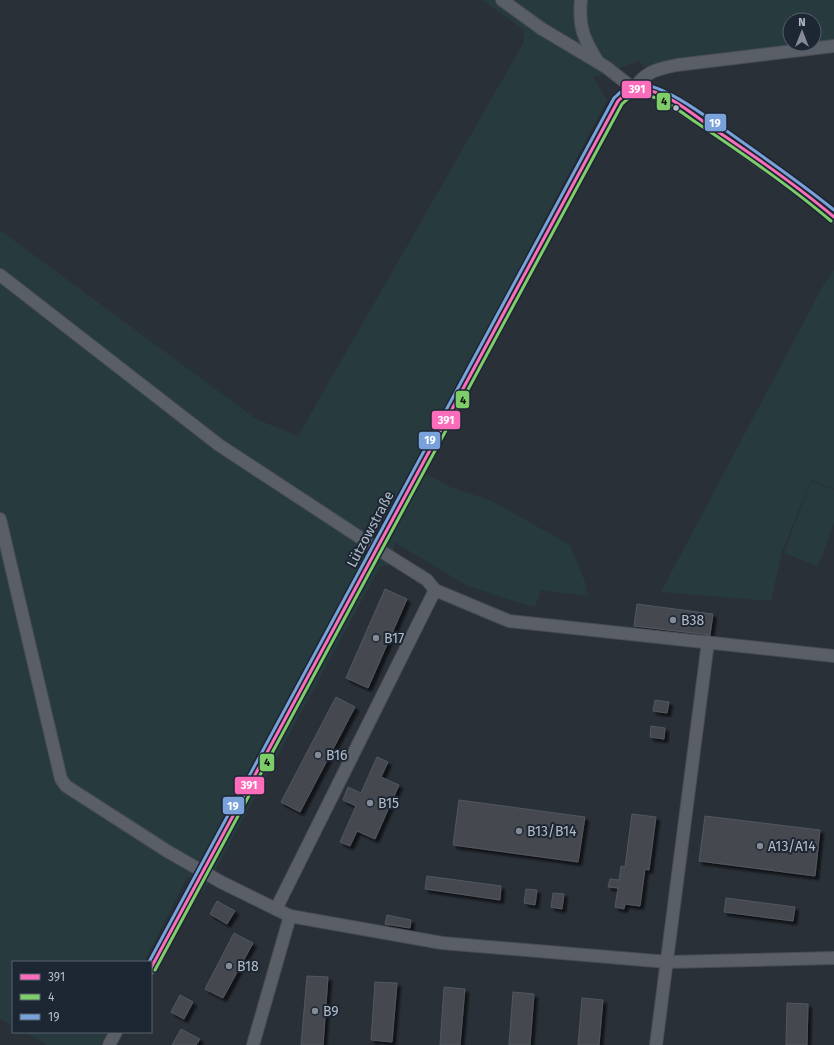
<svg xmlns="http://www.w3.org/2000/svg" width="834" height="1045" viewBox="0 0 834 1045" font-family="'Fira Sans',sans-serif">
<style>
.green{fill:#273a3e;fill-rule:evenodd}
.building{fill:#444950;stroke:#52575f;filter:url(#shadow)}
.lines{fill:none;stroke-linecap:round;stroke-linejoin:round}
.minor-casing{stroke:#484c53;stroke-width:14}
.minor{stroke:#5a5e66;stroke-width:12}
.bus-1-casing{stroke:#1d2633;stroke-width:6}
.bus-2-casing{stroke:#1d2633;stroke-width:6}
.bus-3-casing{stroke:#1d2633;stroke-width:6}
.bus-1{stroke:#fb6dba;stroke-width:3}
.bus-2{stroke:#7dce69;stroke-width:3}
.bus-3{stroke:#78a2d9;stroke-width:3}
.bus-dot{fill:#b4bcc9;stroke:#1d2633;stroke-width:1.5}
.poi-dot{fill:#848b96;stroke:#1d2633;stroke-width:1.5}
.labels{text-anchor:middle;stroke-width:4;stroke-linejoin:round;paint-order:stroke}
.street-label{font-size:14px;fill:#b4bcc9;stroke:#1d2633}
.poi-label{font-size:14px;fill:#b4bcc9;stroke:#1d2633;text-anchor:start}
.line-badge{stroke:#1d2633;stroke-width:1.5}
.badge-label{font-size:11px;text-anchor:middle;font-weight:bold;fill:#fff}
.pale-badge-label{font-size:11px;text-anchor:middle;font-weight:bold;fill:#111}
</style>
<defs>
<filter id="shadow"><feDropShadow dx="3.5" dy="3.5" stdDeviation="1" flood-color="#0009"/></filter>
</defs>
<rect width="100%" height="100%" fill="#2a3038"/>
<g class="green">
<path d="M482 0H834V46L649 73 639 61 593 77 607 100 415 468 450 487 492 501 570 545 585 582 588 596 541 590 535 607 507 599 466 585 394 542C395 553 393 556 388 565L380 567 203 893 188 876 144 962H13V1026L0 1019V230L256 419 298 436 524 42 523 29ZM790 20H814V44H790Z"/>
<polygon points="834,270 834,489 811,480 782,552 771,601 661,592 824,284"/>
<polygon points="811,481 834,490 834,523 818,566 784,553"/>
<polygon points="24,1032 108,1032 101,1045 47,1045"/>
</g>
<g class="building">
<polygon points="385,589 407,599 368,688 346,678"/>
<polygon points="637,604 713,614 710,635 634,626"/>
<polygon points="336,697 355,707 300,812 281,802"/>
<polygon points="655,700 669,702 667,713 653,711"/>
<polygon points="651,726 665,728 664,739 650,737"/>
<polygon points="377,757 388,762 381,777 399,785 375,839 357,831 350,846 340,842 356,806 343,800 348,787 361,793"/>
<polygon points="459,800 585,817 578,862 453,845"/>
<polygon points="632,814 656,817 649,870 645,869 640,906 625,904 624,909 615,907 618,888 608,887 610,879 619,880 621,866 625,867"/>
<polygon points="705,816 820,830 815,876 699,861"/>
<polygon points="427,876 501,886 500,900 425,889"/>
<polygon points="526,889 537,890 535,905 524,903"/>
<polygon points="553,893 564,894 562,909 551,907"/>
<polygon points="726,898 795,907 793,921 724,912"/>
<polygon points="217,901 235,911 227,924 210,914"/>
<polygon points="387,915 411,920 410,928 385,924"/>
<polygon points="234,933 253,943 223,998 205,989"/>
<polygon points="307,976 328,977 323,1045 301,1045"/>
<polygon points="375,982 397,983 392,1042 371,1040"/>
<polygon points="444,987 465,989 460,1045 440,1045"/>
<polygon points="513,992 534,994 530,1045 509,1045"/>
<polygon points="180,995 193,1002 184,1019 171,1012"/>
<polygon points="582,998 603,1000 599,1045 578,1045"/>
<polygon points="787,1003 808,1004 807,1045 786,1045"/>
<polygon points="181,1029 200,1039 196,1045 172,1045"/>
</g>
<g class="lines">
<defs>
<g id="minor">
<polyline points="502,0 542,29 606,67 634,89 644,89 655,93 677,105 714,129 815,201 834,217"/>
<path d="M581 0C578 26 584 40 598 62"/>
<path d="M634 89C645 71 658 69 677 65L834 46"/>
<polyline points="0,275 219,445 376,548 427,580 435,590 509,621 834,656"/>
<polyline points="0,519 61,779 66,786 167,851 221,882 290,916 442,943 668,962 834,958"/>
<polyline points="276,909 435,590"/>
<polyline points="151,968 618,101 625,94 634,89"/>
<polyline points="109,1045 116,1032"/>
<polyline points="253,1045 290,916"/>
<polyline points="656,1045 708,642"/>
</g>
</defs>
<use href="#minor" class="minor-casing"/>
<use href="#minor" class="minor"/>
<defs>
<path id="bus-1" d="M151 968 618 101C625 94 632 88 642 89 667 92 691 113 711 127 753 155 795 184 834 217"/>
<path id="bus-2" d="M155 970 622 104C627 99 633 94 640 94 662 96 682 113 700 125 745 155 790 186 831 221"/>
<path id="bus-3" d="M149 962 614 98C621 91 630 84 640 84 667 86 709 119 731 134 766 159 801 183 834 210"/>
</defs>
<use href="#bus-1" class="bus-1-casing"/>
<use href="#bus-2" class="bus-2-casing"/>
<use href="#bus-3" class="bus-3-casing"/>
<use href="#bus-1" class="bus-1"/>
<use href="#bus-2" class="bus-2"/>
<use href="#bus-3" class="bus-3"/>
</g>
<circle class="bus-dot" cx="676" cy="108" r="3.5"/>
<g class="poi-dot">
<circle cx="673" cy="620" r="4"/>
<circle cx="376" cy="638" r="4"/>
<circle cx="318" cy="755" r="4"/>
<circle cx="370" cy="803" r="4"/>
<circle cx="519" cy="831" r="4"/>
<circle cx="760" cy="846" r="4"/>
<circle cx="229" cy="966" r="4"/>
<circle cx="315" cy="1011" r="4"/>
</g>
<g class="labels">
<g class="street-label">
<text transform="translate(370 529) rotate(-62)" y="5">Lützowstraße</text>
</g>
<g class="poi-label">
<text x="681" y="625">B38</text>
<text x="384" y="643">B17</text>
<text x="326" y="760">B16</text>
<text x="378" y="808">B15</text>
<text x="527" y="836">B13/B14</text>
<text x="768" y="851">A13/A14</text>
<text x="237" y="971">B18</text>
<text x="323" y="1016">B9</text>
</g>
</g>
<g class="line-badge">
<rect x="621" y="80" width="31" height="19" rx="4" fill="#fb6dba"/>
<rect x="656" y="92" width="15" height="19" rx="4" fill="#7dce69"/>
<rect x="704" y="113" width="23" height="19" rx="4" fill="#78a2d9"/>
<rect x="455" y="390" width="15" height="19" rx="4" fill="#7dce69"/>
<rect x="431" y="410" width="30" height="20" rx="4" fill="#fb6dba"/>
<rect x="418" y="431" width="23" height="19" rx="4" fill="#78a2d9"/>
<rect x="259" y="753" width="16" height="19" rx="4" fill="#7dce69"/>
<rect x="234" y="776" width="31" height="19" rx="4" fill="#fb6dba"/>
<rect x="222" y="796" width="23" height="19" rx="4" fill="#78a2d9"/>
</g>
<g class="badge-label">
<text x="637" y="93">391</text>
<text x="715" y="127">19</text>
<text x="446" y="424">391</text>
<text x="430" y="444">19</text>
<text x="249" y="789">391</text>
<text x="233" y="810">19</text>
</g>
<g class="pale-badge-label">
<text x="664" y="105">4</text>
<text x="463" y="404">4</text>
<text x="267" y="766">4</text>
</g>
<rect x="12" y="961" width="140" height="72" fill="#1d2633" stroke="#59626f"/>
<rect x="20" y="974" width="20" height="6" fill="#fb6dba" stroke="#59626f"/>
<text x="48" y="981" font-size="12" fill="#b4bcc9">391</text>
<rect x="20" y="994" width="20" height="6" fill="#7dce69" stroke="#59626f"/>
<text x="48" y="1001" font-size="12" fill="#b4bcc9">4</text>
<rect x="20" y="1014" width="20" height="6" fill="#78a2d9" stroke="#59626f"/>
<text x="48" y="1021" font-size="12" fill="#b4bcc9">19</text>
<g transform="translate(802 32)"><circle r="19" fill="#1d2633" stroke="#59626f"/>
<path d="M0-3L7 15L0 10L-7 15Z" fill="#848b96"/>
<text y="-6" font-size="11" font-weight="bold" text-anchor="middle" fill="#b4bcc9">N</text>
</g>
</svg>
